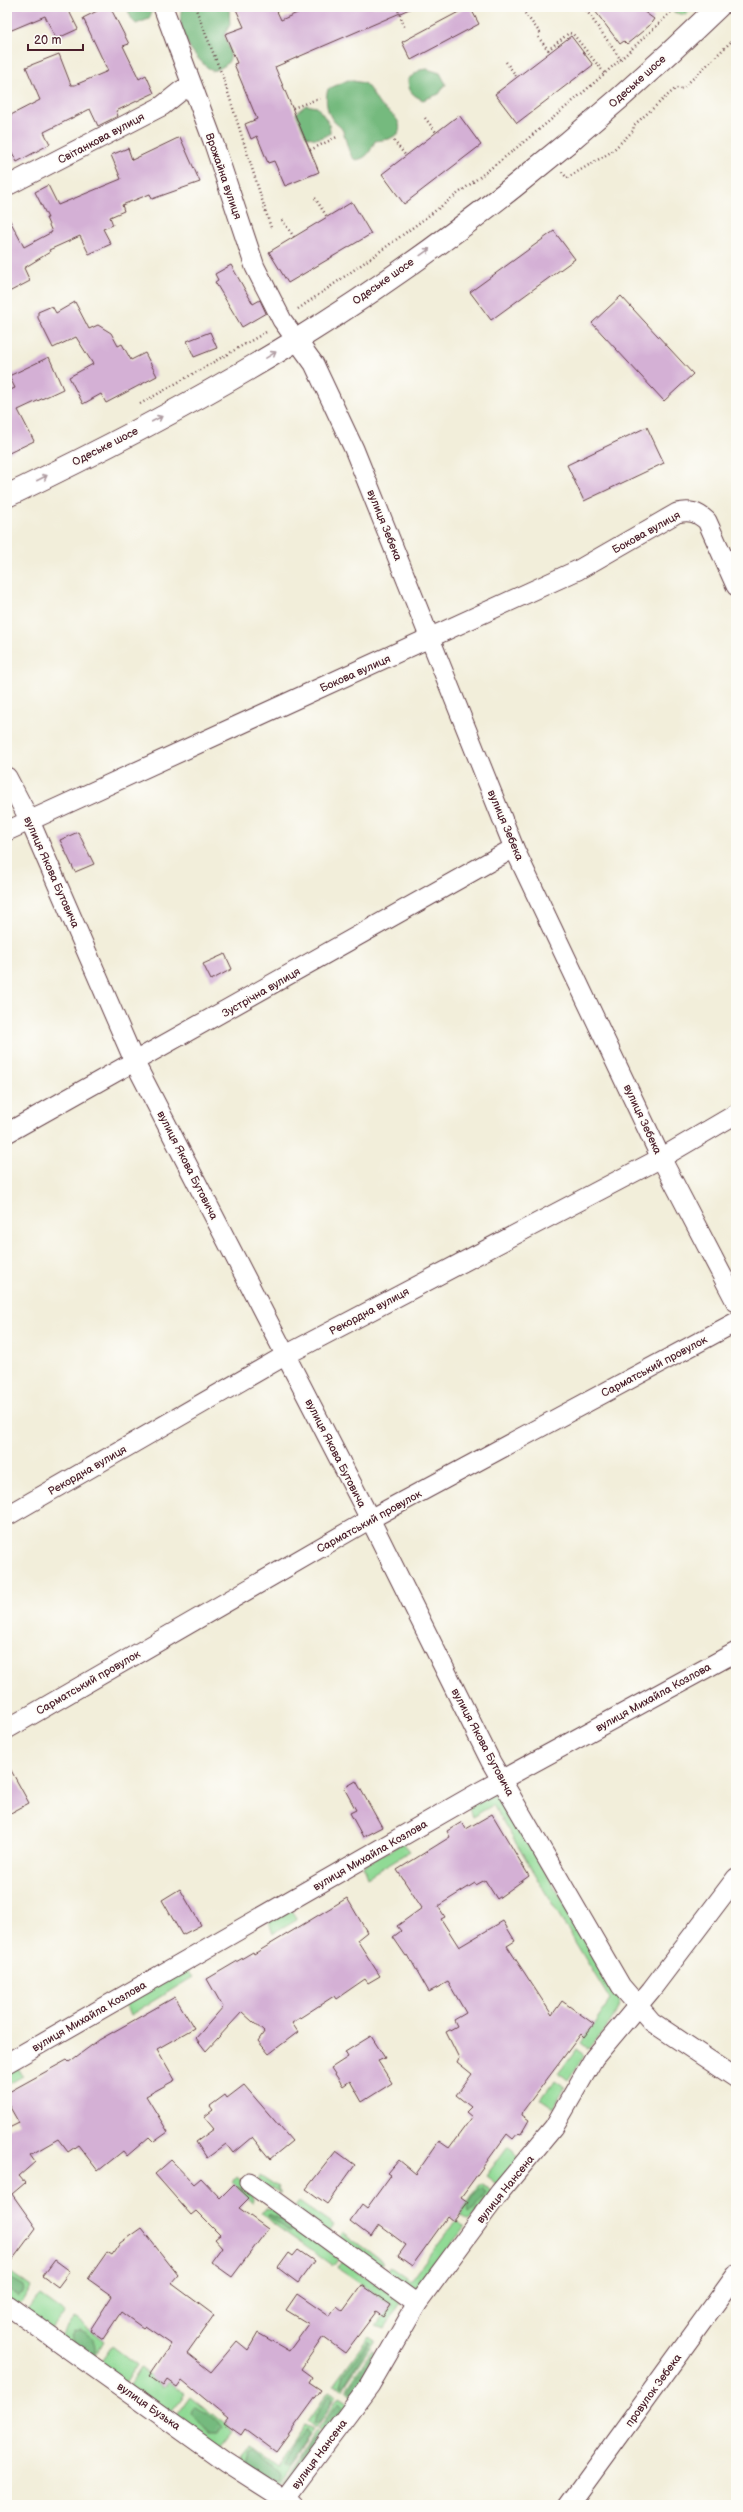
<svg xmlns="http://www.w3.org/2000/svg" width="743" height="2512" viewBox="0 0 743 2512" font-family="'Balsamiq Sans',sans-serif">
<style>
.green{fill:#90da95;stroke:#6d7c60}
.forest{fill:#74ba7e;stroke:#5f6c54}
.building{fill:#d4b0d5}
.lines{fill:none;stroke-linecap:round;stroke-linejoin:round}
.minor-casing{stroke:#633e45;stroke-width:21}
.highway-casing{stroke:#633e45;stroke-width:24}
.path{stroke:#633e45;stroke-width:2.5;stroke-dasharray:1 3;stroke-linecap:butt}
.minor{stroke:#fff;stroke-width:19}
.highway{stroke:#fff;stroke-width:22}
.oneway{stroke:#ae9aa0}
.labels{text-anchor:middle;stroke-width:3.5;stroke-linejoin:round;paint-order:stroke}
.street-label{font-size:11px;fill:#4a1f2b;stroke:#fdfcf7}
</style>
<rect width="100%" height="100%" fill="#fdfcf7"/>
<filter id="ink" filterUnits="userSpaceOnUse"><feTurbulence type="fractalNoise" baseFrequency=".025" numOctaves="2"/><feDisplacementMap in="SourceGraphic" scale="8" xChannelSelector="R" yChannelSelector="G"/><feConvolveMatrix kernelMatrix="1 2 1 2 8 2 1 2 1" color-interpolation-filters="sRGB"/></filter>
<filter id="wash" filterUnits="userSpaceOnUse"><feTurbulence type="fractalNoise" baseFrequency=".012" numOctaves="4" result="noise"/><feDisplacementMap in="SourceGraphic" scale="16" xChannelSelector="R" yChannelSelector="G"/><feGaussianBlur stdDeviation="0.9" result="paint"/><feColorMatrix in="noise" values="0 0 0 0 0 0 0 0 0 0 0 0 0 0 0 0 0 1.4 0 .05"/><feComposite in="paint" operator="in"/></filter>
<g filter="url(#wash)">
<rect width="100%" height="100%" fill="#f2eeda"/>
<g class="green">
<polygon points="675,7 694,7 686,15 673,12 676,10"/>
<path d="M494 1795 500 1796 620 1996C620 2016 600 2034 589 2049L581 2043 610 2000 493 1805 472 1817 468 1806Z"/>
<polygon points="403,1843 410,1851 367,1877 363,1866"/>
<polygon points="290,1909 297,1919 273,1933 269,1921"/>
<polygon points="186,1969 193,1977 130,2015 125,2003"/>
<polygon points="576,2049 584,2055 568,2080 559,2073"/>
<polygon points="17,2066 23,2076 7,2085 7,2072"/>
<polygon points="555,2080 565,2087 554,2108 541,2099"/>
<polygon points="508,2146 514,2150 519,2160 498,2185 486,2176"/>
<polygon points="260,2175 278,2187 277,2189 280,2194 258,2181"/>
<path d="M237 2177C246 2185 254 2192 253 2204L232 2182Z"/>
<polygon points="481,2183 492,2192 470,2220 460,2214"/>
<polygon points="299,2202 334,2226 328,2233 295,2207"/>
<polygon points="266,2208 275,2210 339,2259 333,2266 275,2225 261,2212"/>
<path d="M456 2220 464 2228 417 2289C407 2289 391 2280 387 2270L389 2266 410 2281Z"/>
<polygon points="342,2232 383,2262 379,2267 339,2237"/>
<polygon points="342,2261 401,2299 398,2307 384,2329 376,2326 392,2305 337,2268"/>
<polygon points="7,2270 31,2287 24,2300 17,2305 7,2298"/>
<polygon points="41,2295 65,2312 51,2331 25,2312"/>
<polygon points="75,2318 104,2341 92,2361 60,2338"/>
<polygon points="369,2336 375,2340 342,2389 334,2384"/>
<polygon points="112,2346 137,2365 125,2384 98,2366"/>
<polygon points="372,2350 377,2360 354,2398 345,2390"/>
<polygon points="141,2368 163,2387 168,2381 185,2394 169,2414 129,2387"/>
<polygon points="329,2391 337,2396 315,2428 307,2422"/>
<polygon points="190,2396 233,2431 218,2449 174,2418"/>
<polygon points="339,2397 350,2404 327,2436 317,2429"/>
<polygon points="304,2426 313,2430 276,2482 263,2479 236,2461 251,2443 278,2463"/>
<polygon points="316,2431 325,2438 288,2480 279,2482"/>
</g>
<g class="forest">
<polygon points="150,7 152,12 149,19 136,24 132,20 127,8"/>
<path d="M182 7H229L230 25 224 35C232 55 236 64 212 71 193 57 175 32 182 7Z"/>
<path d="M427 69 440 73 446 84 439 94 423 100C412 95 408 91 408 79L420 70Z"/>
<path d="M348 80 364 83C371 89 374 97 379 104 387 112 405 119 398 134L389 139 375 141C370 152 367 159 355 160 347 153 347 141 343 131 341 126 335 124 332 119 326 109 325 99 328 89Z"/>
<path d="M306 105 317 107C323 115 331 123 330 133 322 139 315 140 306 136L296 113Z"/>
<path d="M482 2188 486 2193 475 2209 469 2212 468 2207C471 2200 475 2192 482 2188Z"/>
<polygon points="269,2214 288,2223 294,2230 290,2232 268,2216"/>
<polygon points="7,2276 24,2286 25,2291 18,2296 7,2289"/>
<path d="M81 2330C90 2335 97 2339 96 2351L91 2356 73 2343 71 2337 74 2332Z"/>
<polygon points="369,2341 370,2343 343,2386 340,2385 343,2375"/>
<path d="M371 2356C371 2369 362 2387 350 2393L349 2388Z"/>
<path d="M330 2394 333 2398C330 2407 322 2422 313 2424L315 2415Z"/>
<polygon points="339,2403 343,2407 327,2431 323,2429 323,2423"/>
<polygon points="195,2405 213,2417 222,2428 218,2434 210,2434 192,2412"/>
<polygon points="306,2430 308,2436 287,2464 283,2462 293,2444"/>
<polygon points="317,2435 322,2438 300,2466 287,2475 310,2442"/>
<polygon points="253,2446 274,2465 278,2472 277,2477 267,2478 245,2460 248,2450"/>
</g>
<g id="blocks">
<g class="building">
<polygon points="7,7 67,7 78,29 56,39 45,16 7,32"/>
<polygon points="105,7 110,7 129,44 123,46 139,79 146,75 154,93 116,111 118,116 98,126 90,109 44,132 50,144 17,162 7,143 7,117 40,100 26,67 59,54 71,85 75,85 108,71 83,18"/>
<polygon points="235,7 275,7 281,20 311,7 414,7 275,67 319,172 285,186 274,161 268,163 257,136 251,139 245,124 257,119 234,64 237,63 225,34 244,27"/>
<polygon points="468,7 470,7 479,24 411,60 402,42"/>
<polygon points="592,7 641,7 643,11 654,19 649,26 627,44 624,41 620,44"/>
<polygon points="571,36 593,65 517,123 495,94"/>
<polygon points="459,115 481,145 404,204 382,174"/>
<polygon points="180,137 200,182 152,199 150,194 122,205 124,211 110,217 113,225 103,229 111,244 89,254 80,236 49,250 50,252 24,268 30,281 7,293 7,215 24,247 52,232 46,218 48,218 35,192 48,185 58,205 121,179 111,155 128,148 132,160"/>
<polygon points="352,202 371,234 288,283 269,252"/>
<polygon points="554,231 575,259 491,320 470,292"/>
<polygon points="231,265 253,304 260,300 266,313 242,327 215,282 218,280 215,274"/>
<polygon points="621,296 693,374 664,401 592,323"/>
<polygon points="75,302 89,329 98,325 111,333 118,346 122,344 131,360 145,353 157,376 106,403 101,394 83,404 69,377 93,364 76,337 53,348 38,318 38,312 52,306 56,313"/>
<polygon points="210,332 217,348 194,357 187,341"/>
<polygon points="49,357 63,389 18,410 34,441 7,454 7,388 8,391 15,388 9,376"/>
<polygon points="647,427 664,463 584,501 567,465"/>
<polygon points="78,832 94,864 75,872 60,840"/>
<polygon points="225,954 232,969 211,980 203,964"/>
<polygon points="7,1763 29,1803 7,1815"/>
<polygon points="356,1781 382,1827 363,1837 350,1813 356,1810 344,1788"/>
<polygon points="492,1814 529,1876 497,1899 485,1880 476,1885 475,1883 438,1906 445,1917 441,1919 459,1947 503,1921 515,1941 507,1946 552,2015 562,2001 594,2024 584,2037 581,2034 523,2111 522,2115 529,2120 521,2134 518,2133 513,2139 507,2134 461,2197 468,2202 454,2221 448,2216 412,2266 398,2256 406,2245 379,2225 371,2237 350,2221 362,2204 367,2208 391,2175 388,2173 399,2160 416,2174 439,2141 449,2148 472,2117 466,2112 471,2107 456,2095 472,2074 457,2062 459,2058 446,2032 457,2026 454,2020 466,2013 448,1982 429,1992 408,1955 406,1956 393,1937 401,1931 397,1926 422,1908 397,1870 450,1837 447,1831 462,1822 466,1829"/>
<polygon points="180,1889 201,1925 182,1935 162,1900"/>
<polygon points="347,1898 367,1932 357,1940 380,1976 368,1983 365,1979 336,1999 334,1996 292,2023 298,2032 269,2054 258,2041 264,2032 242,2012 206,2051 196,2038 223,2007 207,1979 253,1952 254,1954"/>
<polygon points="175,1997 194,2028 157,2049 175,2080 146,2096 168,2132 154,2142 149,2137 127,2156 123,2151 98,2171 78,2145 68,2152 58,2139 30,2155 35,2162 19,2176 25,2183 12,2194 36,2228 7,2267 7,2129 19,2123 7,2102 7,2093 67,2060 69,2062 99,2040"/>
<polygon points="371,2036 385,2058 378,2061 392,2083 362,2102 350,2081 343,2086 331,2068 348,2057 345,2052"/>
<polygon points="244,2085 292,2141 270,2159 252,2137 233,2153 226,2144 207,2158 196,2142 214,2129 204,2117 213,2110 210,2106 225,2095 227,2098"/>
<polygon points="336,2151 355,2165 327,2204 306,2189"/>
<polygon points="171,2160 194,2184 201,2178 220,2198 234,2184 249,2198 239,2208 268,2229 232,2277 211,2262 222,2247 215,2239 220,2235 196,2211 191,2215 155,2174"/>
<polygon points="141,2228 178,2275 171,2283 214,2315 187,2353 211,2372 237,2341 248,2350 258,2333 289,2351 309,2324 286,2310 297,2294 329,2316 337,2306 343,2311 362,2285 391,2305 383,2317 376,2312 345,2353 323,2337 301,2369 312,2377 309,2382 321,2390 276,2452 245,2429 241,2435 224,2423 228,2418 182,2380 177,2387 167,2380 163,2386 149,2376 171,2344 145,2326 143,2328 121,2312 103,2339 90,2330 112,2296 88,2279 107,2252 112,2255 120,2243"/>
<polygon points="298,2250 314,2261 298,2283 278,2268 289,2253 293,2256"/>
<polygon points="55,2260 70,2271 58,2287 43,2276"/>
</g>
</g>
</g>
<g filter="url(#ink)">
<use href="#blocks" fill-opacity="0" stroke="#633e45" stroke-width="1"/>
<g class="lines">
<defs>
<g id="minor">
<polyline points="163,7 213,141 255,267 282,320 314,364 354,449 514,848 661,1158 736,1302"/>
<polyline points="7,186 162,106 182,90 193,90"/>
<polyline points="7,777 29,819 135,1063 370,1519 491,1762 621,1986 652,2022 736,2078"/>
<path d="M7 831 578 570 677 513C690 510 697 512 707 521L736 586"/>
<polyline points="7,1133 514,848"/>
<polyline points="7,1516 286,1355 661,1158 736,1114"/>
<polyline points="7,1729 370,1519 736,1322"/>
<polyline points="7,2063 481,1791 736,1652"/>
<polyline points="249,2182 417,2304"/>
<polyline points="7,2305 226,2462 293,2505"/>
<polyline points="280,2505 370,2385 417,2304 500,2192 554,2127 594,2058 651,1990 736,1878"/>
<polyline points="569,2505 736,2275"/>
</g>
<path id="highway" d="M7 496C105 449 203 398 295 341 444 249 593 129 718 7"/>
</defs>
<use href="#minor" class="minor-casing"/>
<use href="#highway" class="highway-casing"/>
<g class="path">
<polyline points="195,7 224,80 271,228"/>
<polyline points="288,7 289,10"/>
<polyline points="397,7 405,29"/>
<polyline points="520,7 541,34"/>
<polyline points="584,7 621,60"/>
<polyline points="538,37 550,52"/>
<polyline points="548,50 569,33 573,34 605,74"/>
<polyline points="506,62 517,77"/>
<polyline points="293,108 320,98"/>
<polyline points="425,118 436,132"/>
<polyline points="394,141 406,156"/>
<polyline points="310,150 337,137"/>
<polyline points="562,172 567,178 611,152 633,131 634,125 676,88 682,89 736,37"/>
<polyline points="315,198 327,217"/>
<polyline points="282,220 294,237"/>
<path d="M298 309C430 218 558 122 673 10L686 11"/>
<polyline points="140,404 268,331"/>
</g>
<use href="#minor" class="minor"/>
<use href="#highway" class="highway"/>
</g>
<defs><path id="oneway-shaft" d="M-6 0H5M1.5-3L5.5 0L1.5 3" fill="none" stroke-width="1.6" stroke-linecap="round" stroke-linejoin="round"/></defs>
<g class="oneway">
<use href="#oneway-shaft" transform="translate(425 252) rotate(-36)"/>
<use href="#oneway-shaft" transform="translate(271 355) rotate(-31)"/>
<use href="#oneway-shaft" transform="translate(157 419) rotate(-28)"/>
<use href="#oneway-shaft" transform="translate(42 478) rotate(-27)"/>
</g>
</g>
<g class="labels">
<g class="street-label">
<text transform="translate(637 81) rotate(-42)" y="4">Одеське шосе</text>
<text transform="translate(101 138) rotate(-28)" y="4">Світанкова вулиця</text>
<text transform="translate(224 176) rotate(71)" y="4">Врожайна вулиця</text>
<text transform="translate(383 281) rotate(-35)" y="4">Одеське шосе</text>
<text transform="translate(105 446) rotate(-27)" y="4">Одеське шосе</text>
<text transform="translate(385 525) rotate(68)" y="4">вулиця Зебека</text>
<text transform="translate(646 532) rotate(-29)" y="4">Бокова вулиця</text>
<text transform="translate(355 673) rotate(-24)" y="4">Бокова вулиця</text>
<text transform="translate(506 825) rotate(67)" y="4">вулиця Зебека</text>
<text transform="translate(52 872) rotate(66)" y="4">вулиця Якова Бутовича</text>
<text transform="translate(261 992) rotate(-30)" y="4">Зустрічна вулиця</text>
<text transform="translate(643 1119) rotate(65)" y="4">вулиця Зебека</text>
<text transform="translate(188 1165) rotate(63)" y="4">вулиця Якова Бутовича</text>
<text transform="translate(369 1311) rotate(-28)" y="4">Рекордна вулиця</text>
<text transform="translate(654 1366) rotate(-28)" y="4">Сарматський провулок</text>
<text transform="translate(336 1453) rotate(63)" y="4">вулиця Якова Бутовича</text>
<text transform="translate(87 1470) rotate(-30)" y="4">Рекордна вулиця</text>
<text transform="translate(369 1521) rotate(-29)" y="4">Сарматський провулок</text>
<text transform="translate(88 1682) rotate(-30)" y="4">Сарматський провулок</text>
<text transform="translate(653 1697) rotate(-29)" y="4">вулиця Михайла Козлова</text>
<text transform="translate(483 1742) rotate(62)" y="4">вулиця Якова Бутовича</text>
<text transform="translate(370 1855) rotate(-30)" y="4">вулиця Михайла Козлова</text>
<text transform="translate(89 2016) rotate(-30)" y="4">вулиця Михайла Козлова</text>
<text transform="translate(505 2189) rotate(-51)" y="4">вулиця Нансена</text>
<text transform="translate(653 2390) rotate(-54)" y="4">провулок Зебека</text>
<text transform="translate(149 2406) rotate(35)" y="4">вулиця Бузька</text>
<text transform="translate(319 2454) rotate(-53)" y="4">вулиця Нансена</text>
</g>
</g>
<rect width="743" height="2512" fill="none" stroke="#fdfcf7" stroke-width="24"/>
<path d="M28 44v6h55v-6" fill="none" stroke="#4a1f2b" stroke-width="2"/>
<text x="34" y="44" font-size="12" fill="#4a1f2b" stroke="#fdfcf7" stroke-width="3" paint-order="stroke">20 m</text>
</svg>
